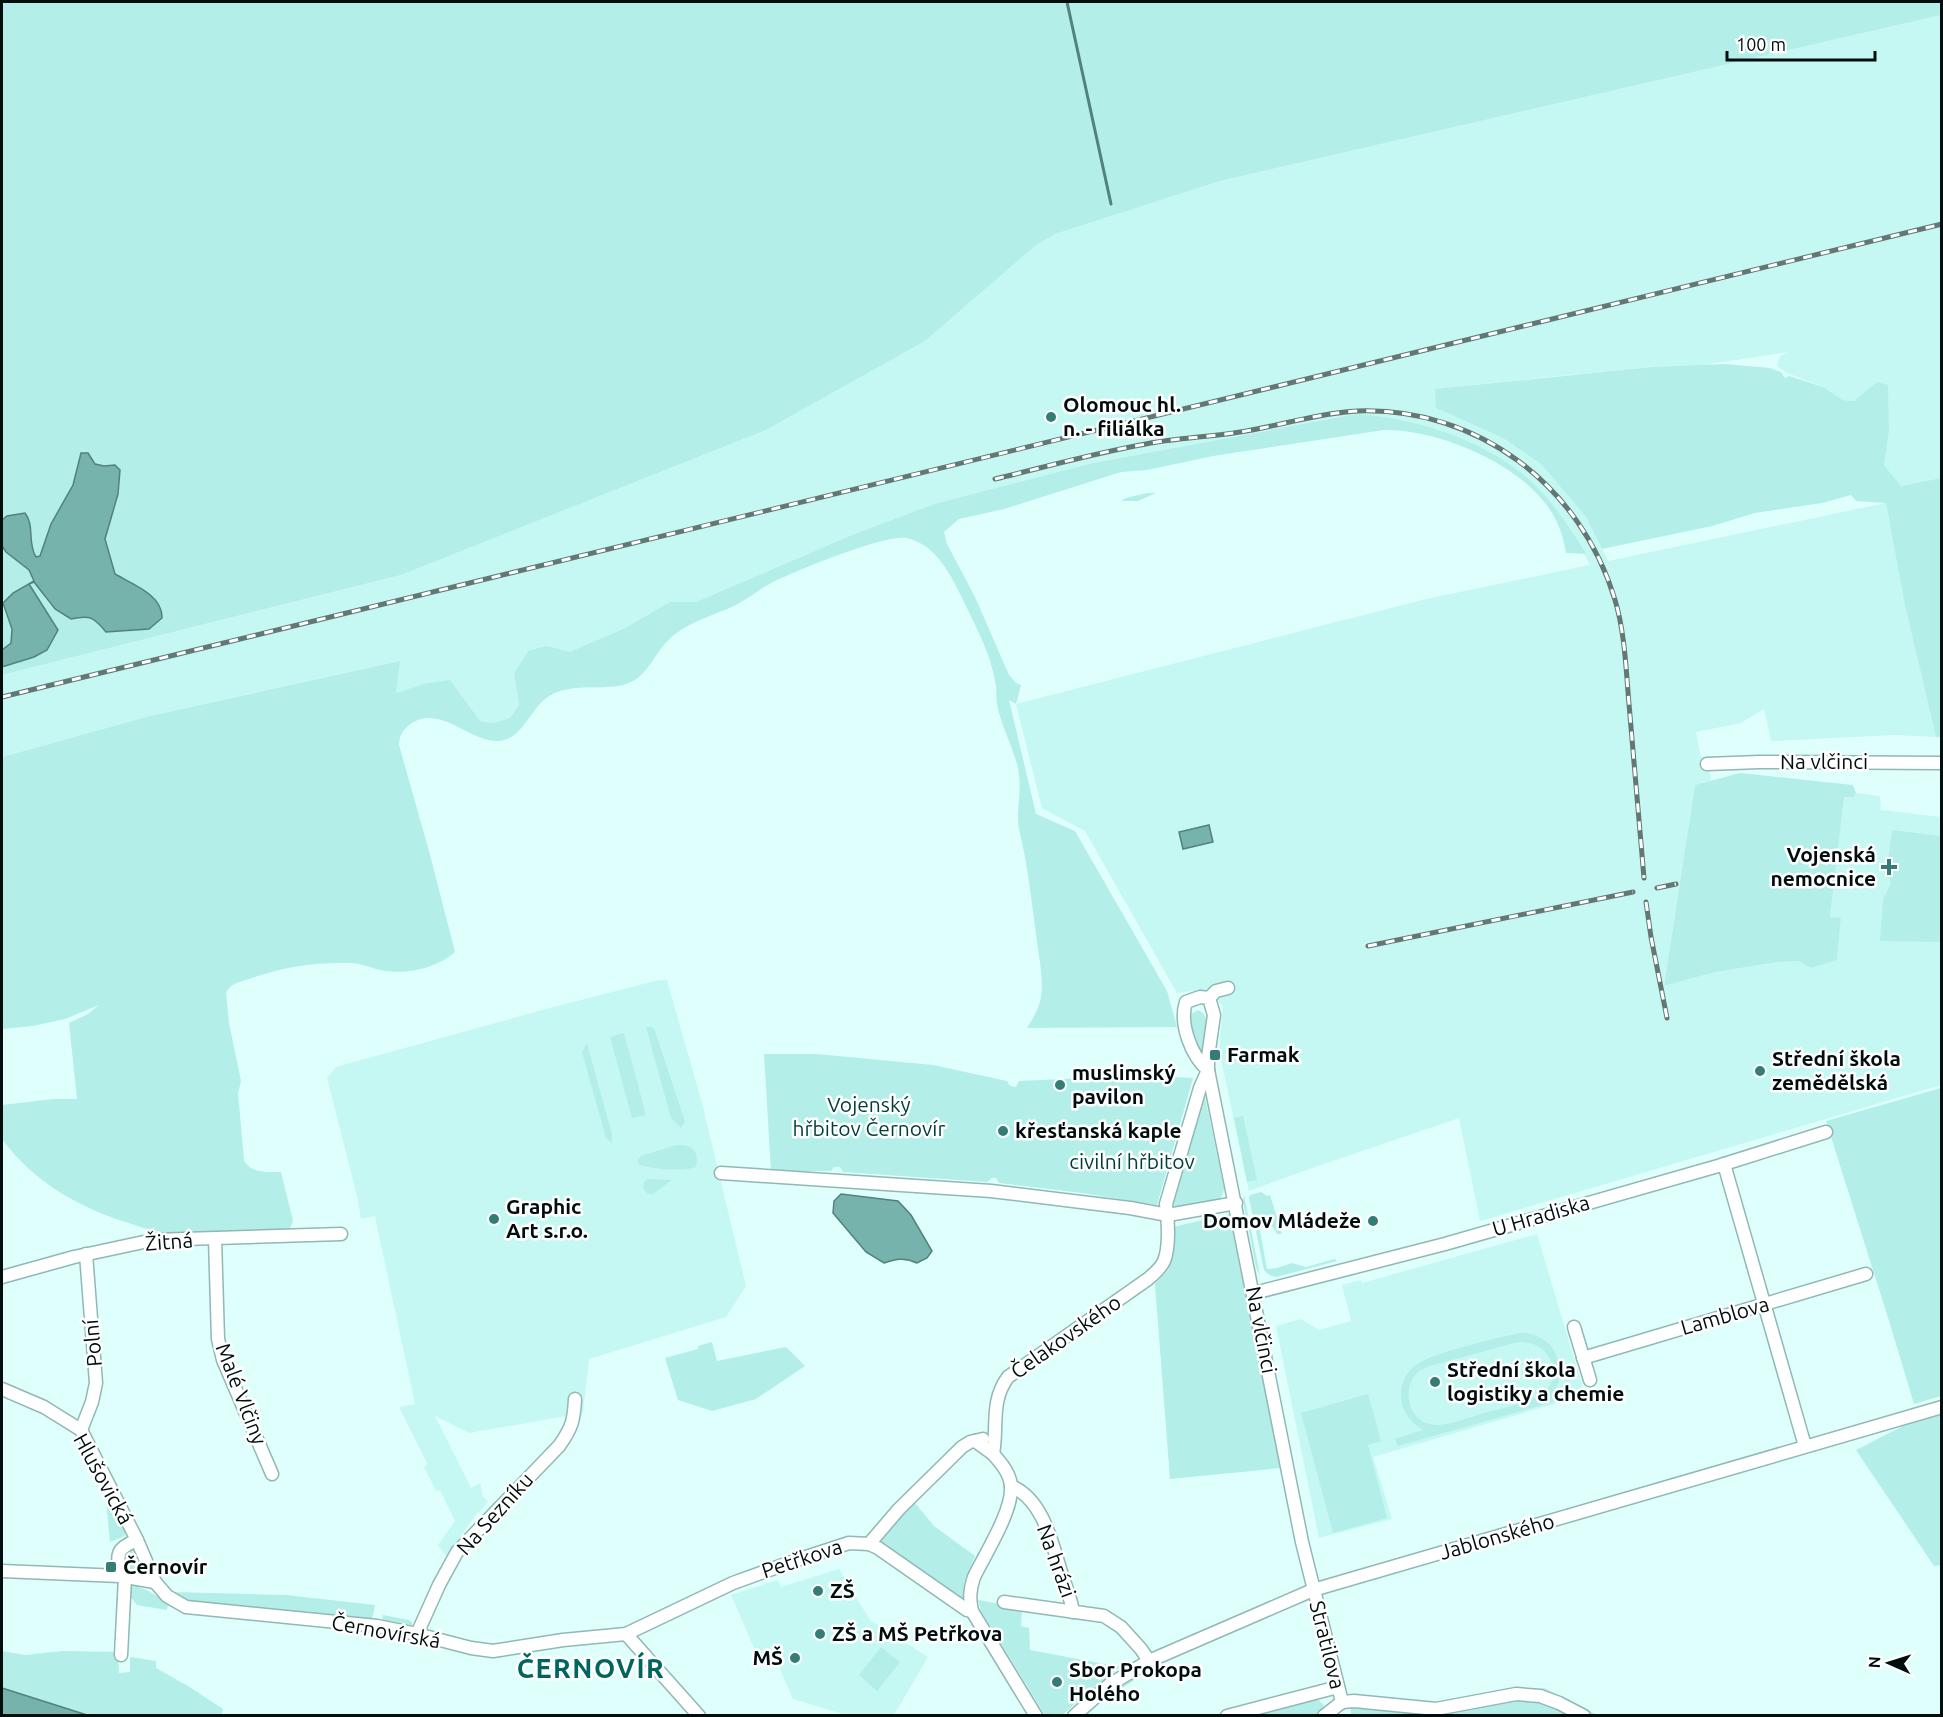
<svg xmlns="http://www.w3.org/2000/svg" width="1943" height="1717" viewBox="0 0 1943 1717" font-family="Ubuntu,sans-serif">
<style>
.built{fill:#c5f8f2}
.green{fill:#b4eee8;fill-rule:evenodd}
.water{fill:#75b3ac;stroke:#52827c;stroke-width:1.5}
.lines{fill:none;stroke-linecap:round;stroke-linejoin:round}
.stream{stroke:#52827c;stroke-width:3}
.minor-casing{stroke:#91b8b3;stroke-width:15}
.minor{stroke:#fff;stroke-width:12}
.rail-casing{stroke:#637876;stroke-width:5}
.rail{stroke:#fff;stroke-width:3;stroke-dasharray:9;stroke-linecap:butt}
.poi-dot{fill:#347c76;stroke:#fff;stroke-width:2}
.labels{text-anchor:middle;stroke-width:5;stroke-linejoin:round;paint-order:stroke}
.poi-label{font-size:21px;font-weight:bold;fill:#020e0d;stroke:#fff;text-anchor:start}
.street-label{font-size:21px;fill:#020e0d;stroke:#fff}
.park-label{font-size:21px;fill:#003d39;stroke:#fff}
.district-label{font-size:27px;font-weight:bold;letter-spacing:1.5px;fill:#00655f;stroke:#fff}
</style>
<rect width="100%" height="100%" fill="#defffb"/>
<g class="built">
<polygon points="1941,15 1941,478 1901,486 1884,465 1889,432 1863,394 1854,401 1843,400 1823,387 1787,373 1777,366 1780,356 1788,352 1703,365 1558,376 1436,389 1436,408 1503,438 1541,464 1586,517 1608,561 1886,503 1904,601 1936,737 1894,735 1771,741 1764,709 1741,723 1696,732 1701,757 1707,756 1711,780 1695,785 1664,986 1715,972 1779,962 1799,961 1811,968 1837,960 1841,919 1830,917 1844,796 1854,797 1856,793 1880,796 1881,810 1941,817 1941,1085 1480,1221 1459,1118 1315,1167 1249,1191 1219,1050 1223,1007 1209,989 1177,993 1085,831 1042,808 1016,704 1426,599 1590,565 1571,529 1539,489 1464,440 1355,414 1093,463 934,504 852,535 696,602 670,602 625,628 569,653 546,647 514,674 519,705 510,718 493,723 480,721 423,684 396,693 399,661 150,716 2,757 2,675 401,575 766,430 925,341 1035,246 1055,234 1220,181"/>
<polygon points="667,980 702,1103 746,1286 726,1317 589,1359 583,1413 469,1433 435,1416 471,1488 480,1483 483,1497 488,1501 479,1513 478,1512 446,1556 438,1545 455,1521 440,1490 436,1491 424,1467 427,1465 427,1463 399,1407 415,1404 378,1231 375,1216 361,1219 357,1196 327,1078 336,1067 546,1009 655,981"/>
<polygon points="1537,1234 1585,1395 1373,1457 1392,1519 1319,1538 1276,1326 1301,1319 1319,1330 1351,1321 1342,1285 1361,1280 1362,1283"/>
<polygon points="839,1569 870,1620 928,1657 894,1715 846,1715 793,1699 771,1649 757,1655 731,1595 778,1580 781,1587"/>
</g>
<g class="green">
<path d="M2 2H1941V15L1220 181 1055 234 1035 246 925 341 766 430 401 575 2 675V667L34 657 5 612 12 629 11 643 2 650V546C9 556 23 561 29 571 36 581 46 604 56 610 79 620 86 608 106 632L157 602 148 594 115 574 105 539 109 523 104 467 95 464 88 453 78 463 73 485 41 556 36 557 32 551 30 537 7 516 2 520Z"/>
<polygon points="1725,364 1770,368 1781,372 1785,378 1789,376 1823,387 1843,400 1854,401 1877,382 1888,385 1889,432 1884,465 1901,486 1941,478 1941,737 1936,737 1904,601 1886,503 1856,501 1851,495 1822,503 1755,513 1712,526 1602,549 1586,517 1541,464 1503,438 1436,408 1435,389 1654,367"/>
<path d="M1356 414C1418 418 1496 443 1540 490 1558 510 1573 531 1586 554L1566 553C1563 534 1557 518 1545 503 1513 461 1436 429 1384 430L1213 456 1147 470 1121 472 1004 509 959 519 944 532 947 544 975 597 1009 675 1016 683 1021 685 1016 704 1009 700 1036 814 1075 831 1167 991 1177 1027 1027 1028C1033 1018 1039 1009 1041 997 1044 978 1039 960 1037 941 1033 913 1030 885 1025 857 1023 843 1017 828 1018 813 1019 798 1021 783 1018 768 1013 746 1001 726 997 704 996 697 997 689 995 681 991 656 978 631 967 608 954 582 939 544 906 538 885 534 795 571 773 582 760 589 748 599 734 606 714 615 692 621 674 635 652 652 649 682 618 686 596 689 571 684 551 695 530 706 524 740 498 741 469 742 437 701 408 726 402 731 399 737 399 745L429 851 455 952C437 968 409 974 385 971 373 969 362 963 349 963 314 962 281 967 249 979 240 982 230 983 226 993L229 1023 241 1081 238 1093 244 1160C251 1174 267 1172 281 1172L293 1221 290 1228C248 1232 204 1236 161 1232 152 1231 143 1228 135 1225 83 1210 34 1183 2 1139V1105L53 1099H77L69 1023 88 1014 99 1005 65 1019 33 1026 2 1029V757L150 716 400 661 396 693 423 684 450 680 480 721 493 723 510 718 519 705 514 674 528 651 546 646 570 652 625 628 670 602H696L852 535 934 504 1093 463Z"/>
<polygon points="1147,493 1156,493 1138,501 1121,501 1126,498"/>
<polygon points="1740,773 1853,785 1856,793 1854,797 1844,797 1830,917 1841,918 1837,960 1811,968 1799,961 1779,962 1715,972 1664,986 1695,785"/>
<polygon points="1892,830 1941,836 1941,942 1880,941 1883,899 1891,884 1887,868"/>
<polygon points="1198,1010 1203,1013 1206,1018 1202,1056 1188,1016"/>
<polygon points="646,1027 652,1027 655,1031 685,1122 681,1128 671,1118"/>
<polygon points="624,1033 646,1115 632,1118 610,1037"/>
<polygon points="587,1043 612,1135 612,1143 606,1138 582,1052"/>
<polygon points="764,1054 817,1054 933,1065 1007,1081 1010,1086 1016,1087 1019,1081 1085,1078 1121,1074 1193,1078 1157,1205 1082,1193 999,1183 996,1178 992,1178 987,1182 843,1172 840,1167 834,1167 831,1171 771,1171"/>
<polygon points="1941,1088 1941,1396 1914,1404 1890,1324 1826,1121"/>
<path d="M1204 1092 1224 1188C1223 1193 1223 1197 1218 1200 1211 1205 1183 1209 1175 1207L1173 1202Z"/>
<polygon points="1243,1116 1257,1180 1247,1182 1234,1118"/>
<path d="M676 1145C692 1144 699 1150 696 1167 682 1172 651 1169 638 1164V1160L641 1156Z"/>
<polygon points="648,1179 672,1180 653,1194 648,1194 643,1188 644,1182"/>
<path d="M1261 1192 1267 1196 1270 1195 1282 1234H1277C1274 1227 1271 1224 1263 1223L1259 1226 1267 1269 1277 1268 1292 1263 1306 1267 1335 1259 1337 1261 1276 1277 1269 1275 1264 1270 1249 1198 1250 1195Z"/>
<polygon points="1244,1195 1260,1275 1256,1267 1243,1201"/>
<polygon points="1229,1214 1281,1468 1170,1479 1155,1284 1169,1269 1173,1227"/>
<path d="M1519 1333C1553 1332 1569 1365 1554 1393L1562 1392 1564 1399 1398 1446 1395 1439 1423 1430C1411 1422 1402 1413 1401 1397 1400 1384 1406 1372 1416 1365 1430 1353 1498 1338 1519 1333ZM1518 1342C1531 1342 1542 1345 1549 1357 1571 1398 1509 1406 1484 1413 1470 1417 1454 1424 1439 1425 1432 1425 1423 1423 1418 1418 1406 1407 1405 1383 1418 1372 1421 1369 1426 1368 1430 1366Z"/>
<polygon points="712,1342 717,1361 786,1347 805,1366 756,1399 712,1411 678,1400 665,1358 698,1349 698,1346"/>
<polygon points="1368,1394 1381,1441 1368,1445 1387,1518 1333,1533 1301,1413"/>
<polygon points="1941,1414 1942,1565 1934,1566 1856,1450 1907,1424"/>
<polygon points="105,1488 126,1528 125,1536 110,1542"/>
<polygon points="915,1503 934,1526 975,1556 964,1583 964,1596 961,1599 877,1542 892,1522"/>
<path d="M133 1548 137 1551 145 1567 144 1571C128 1574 122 1567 122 1552Z"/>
<path d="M130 1585C145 1587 157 1596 168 1604L167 1610 137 1605 129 1595Z"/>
<polygon points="171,1592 286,1595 375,1605 372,1620 187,1601"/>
<polygon points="978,1600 1022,1608 1021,1626 1029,1628 1030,1650 1120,1667 1062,1715 1045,1715 981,1611"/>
<polygon points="383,1615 409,1620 412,1622 412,1627 411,1628 382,1622"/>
<polygon points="881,1647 900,1662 877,1691 859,1675"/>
<polygon points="2,1651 25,1655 63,1651 118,1652 119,1673 130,1672 130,1657 156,1661 156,1668 188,1686 223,1709 221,1716 87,1715 2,1688"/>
<polygon points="1136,1673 1136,1679 1102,1701 1086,1715 1081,1716 1120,1684"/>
<polygon points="1544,1688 1597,1715 1346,1716 1351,1714 1350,1706 1439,1709"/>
<polygon points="1316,1698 1324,1705 1322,1711 1318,1715 1242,1716"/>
</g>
<g class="water">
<path d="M81 453H88L95 464 104 466 115 465 120 470 118 494 105 539 115 574C132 584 163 595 162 618L149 629 106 632C94 617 90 615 71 619L55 609 34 582 29 584 58 630 47 650 34 657 2 667V650L11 643 12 629 3 603 13 593 34 581 29 570 6 552 2 546V520L7 516 25 513C35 525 27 543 36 557L40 556 51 524 73 485Z"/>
<polygon points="1209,825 1213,842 1183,849 1179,832"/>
<path d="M841 1194 898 1201 911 1215 932 1251 927 1258 917 1263C905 1257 896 1259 884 1263L866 1252 833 1213 834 1201Z"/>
<polygon points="2,1688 87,1715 2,1715"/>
</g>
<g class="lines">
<polyline class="stream" points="1067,2 1111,204"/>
<defs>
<g id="minor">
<polyline points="1707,764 1759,762 1942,763"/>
<polyline points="1209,998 1216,991 1228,988"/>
<path d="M1208 1070C1191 1056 1179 1023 1186 1002L1200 997 1209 998 1214 1015 1208 1057V1070L1302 1542 1342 1702"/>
<polyline points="1724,1164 1805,1446"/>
<polyline points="721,1173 991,1191 1130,1208 1168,1215 1236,1203"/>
<polyline points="215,1239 218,1339 223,1360 272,1474"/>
<polyline points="2,1277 74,1257 153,1240 341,1234"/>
<polyline points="1254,1293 1445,1244 1718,1166 1826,1132"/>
<polyline points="1574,1327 1590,1380"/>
<polyline points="1583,1358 1866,1274"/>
<polyline points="2,1389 44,1407 81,1430 137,1540 155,1582 167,1596 186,1607 377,1626 417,1634 471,1648 493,1651 563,1640 626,1634 733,1583 794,1561 849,1543 869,1544 878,1548 967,1610 972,1611"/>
<polyline points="81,1430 92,1402 96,1383 86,1254"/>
<path d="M975 1441 993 1454C998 1427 990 1401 1008 1377L1148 1279C1154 1274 1161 1268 1164 1261 1170 1247 1168 1218 1166 1204L1200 1088 1208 1070"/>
<path d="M993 1454C1001 1463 1010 1473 1011 1486 1013 1511 985 1554 974 1577 970 1589 969 1598 972 1611L1036 1716"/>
<path d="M1011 1486C1043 1499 1052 1543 1061 1572 1065 1585 1071 1598 1073 1612"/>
<polyline points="869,1544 899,1509 962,1447 970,1442 983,1439"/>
<polyline points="2,1571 120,1576 155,1582"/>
<path d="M120 1576C117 1554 115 1549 137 1540"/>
<polyline points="1004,1602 1104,1616 1121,1627 1141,1649 1149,1661"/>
<path d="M417 1634 439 1585 457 1552 559 1446C572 1428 574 1420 575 1399"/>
<polyline points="626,1634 699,1716"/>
<polyline points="121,1655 125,1577"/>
<polyline points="1342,1702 1354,1701 1436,1709 1516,1694 1540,1696 1559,1703 1584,1716"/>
<polyline points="1074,1716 1109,1685 1149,1661 1313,1590 1942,1407"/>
<polyline points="1227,1716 1338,1687"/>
<polyline points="1324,1716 1342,1702"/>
</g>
</defs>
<use href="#minor" class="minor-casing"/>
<use href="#minor" class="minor"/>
<defs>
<g id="rail">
<path d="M995 479C1045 467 1095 453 1146 444 1177 438 1209 437 1240 432 1279 426 1318 413 1358 411 1478 407 1581 486 1615 600 1625 633 1626 670 1629 704 1634 762 1639 820 1644 878"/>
<polyline points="2,697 1942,224"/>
<polyline points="1657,888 1676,884"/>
<polyline points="1646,902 1651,937 1667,1018"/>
<polyline points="1368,946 1633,892"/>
</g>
</defs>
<use href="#rail" class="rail-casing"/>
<use href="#rail" class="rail"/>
</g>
<g class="poi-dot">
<circle cx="1051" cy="417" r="6"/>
<path d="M1886 858h6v6h6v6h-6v6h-6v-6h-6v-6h6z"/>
<rect x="1209" y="1049" width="12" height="12" rx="3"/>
<circle cx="1760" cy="1071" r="6"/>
<circle cx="1060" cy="1085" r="6"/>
<circle cx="1003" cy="1131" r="6"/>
<circle cx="494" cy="1219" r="6"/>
<circle cx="1373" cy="1221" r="6"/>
<circle cx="1435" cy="1382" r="6"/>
<rect x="105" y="1561" width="12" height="12" rx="3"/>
<circle cx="818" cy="1591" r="6"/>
<circle cx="820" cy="1634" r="6"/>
<circle cx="795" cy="1658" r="6"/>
<circle cx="1057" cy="1682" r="6"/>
</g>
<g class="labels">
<g class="poi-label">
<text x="1063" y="412">Olomouc hl.<tspan x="1063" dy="24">n. - filiálka</tspan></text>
<text x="1876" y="862" text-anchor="end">Vojenská<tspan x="1876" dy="24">nemocnice</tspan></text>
<text x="1227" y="1062">Farmak</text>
<text x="1772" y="1066">Střední škola<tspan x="1772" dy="24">zemědělská</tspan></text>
<text x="1072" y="1080">muslimský<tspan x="1072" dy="24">pavilon</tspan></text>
<text x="1015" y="1138">křesťanská kaple</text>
<text x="506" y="1214">Graphic<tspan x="506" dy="24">Art s.r.o.</tspan></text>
<text x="1361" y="1228" text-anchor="end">Domov Mládeže</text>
<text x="1447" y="1377">Střední škola<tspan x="1447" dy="24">logistiky a chemie</tspan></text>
<text x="123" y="1574">Černovír</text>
<text x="830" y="1598">ZŠ</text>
<text x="832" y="1641">ZŠ a MŠ Petřkova</text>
<text x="783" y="1665" text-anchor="end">MŠ</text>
<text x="1069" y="1677">Sbor Prokopa<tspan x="1069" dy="24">Holého</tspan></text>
</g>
<g class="street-label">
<text x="1824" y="769">Na vlčinci</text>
<text transform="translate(1541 1216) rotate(-16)" y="7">U Hradiska</text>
<text transform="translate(169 1242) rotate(-4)" y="7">Žitná</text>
<text transform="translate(1725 1316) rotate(-16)" y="7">Lamblova</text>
<text transform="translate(1261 1330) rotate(79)" y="7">Na vlčinci</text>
<text transform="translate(1066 1337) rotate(-35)" y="7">Čelakovského</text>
<text transform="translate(93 1343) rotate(-95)" y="7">Polní</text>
<text transform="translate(241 1394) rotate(69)" y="7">Malé Vlčiny</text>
<text transform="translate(103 1479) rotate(61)" y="7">Hlušovická</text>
<text transform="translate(495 1514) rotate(-48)" y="7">Na Sezníku</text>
<text transform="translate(1497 1537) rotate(-16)" y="7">Jablonského</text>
<text transform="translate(802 1559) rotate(-18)" y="7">Petřkova</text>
<text transform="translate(1056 1561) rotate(70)" y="7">Na hrázi</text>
<text transform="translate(386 1632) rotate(10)" y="7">Černovírská</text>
<text transform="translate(1327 1645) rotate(76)" y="7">Stratilova</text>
</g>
<g class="park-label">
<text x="869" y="1112">Vojenský<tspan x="869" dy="24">hřbitov Černovír</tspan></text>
<text x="1132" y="1169">civilní hřbitov</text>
</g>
<g class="district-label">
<text x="591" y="1678">ČERNOVÍR</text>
</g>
</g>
<rect width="1943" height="1717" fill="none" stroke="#020e0d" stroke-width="6"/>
<g transform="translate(1889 1663) rotate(273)" stroke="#ffffff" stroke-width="4.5" paint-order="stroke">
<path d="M0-4.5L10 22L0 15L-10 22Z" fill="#020e0d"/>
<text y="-9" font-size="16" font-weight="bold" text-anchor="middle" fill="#020e0d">N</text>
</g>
<path d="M1727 51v9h148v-9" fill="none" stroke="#020e0d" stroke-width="3"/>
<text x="1736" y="51" font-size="18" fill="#020e0d" stroke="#ffffff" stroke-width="4.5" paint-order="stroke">100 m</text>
</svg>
